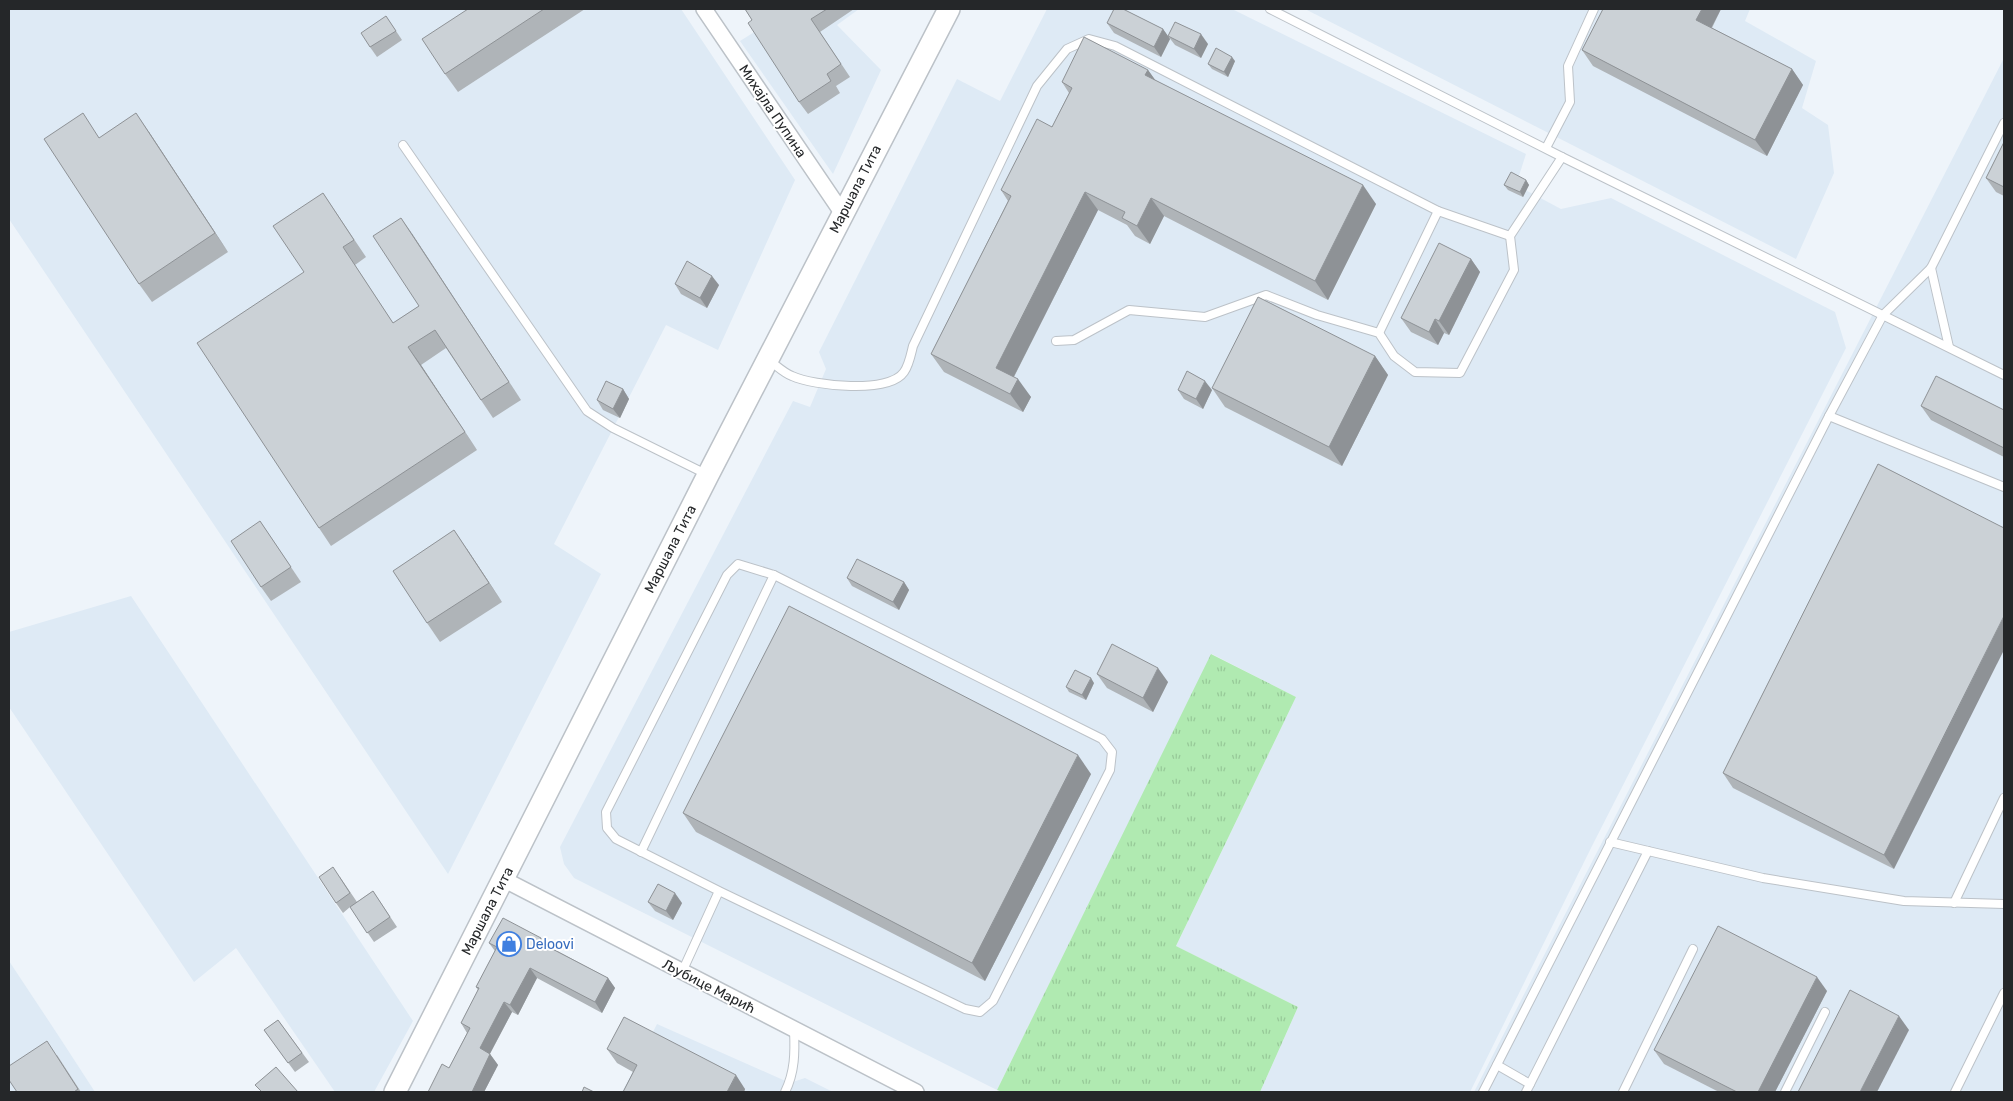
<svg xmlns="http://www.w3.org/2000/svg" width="2013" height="1101" viewBox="0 0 2013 1101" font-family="Rubik,sans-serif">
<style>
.built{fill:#deeaf5}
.grass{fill:url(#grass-tufts)}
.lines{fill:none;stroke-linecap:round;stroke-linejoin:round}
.service-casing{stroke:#bcc2c8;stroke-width:10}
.minor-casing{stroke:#bcc2c8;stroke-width:18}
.secondary-casing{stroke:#bcc2c8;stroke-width:24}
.service{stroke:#fff;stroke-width:8}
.minor{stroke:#fff;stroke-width:15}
.secondary{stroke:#fff;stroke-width:21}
.wall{fill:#afb4b8}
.shaded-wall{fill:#8e9296}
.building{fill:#cbd1d6;stroke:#8e9296}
.labels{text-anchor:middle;stroke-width:4;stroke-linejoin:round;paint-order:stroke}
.street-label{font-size:14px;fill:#252729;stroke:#fff}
.shop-label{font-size:14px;fill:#366cbe;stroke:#fff;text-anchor:start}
</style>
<defs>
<pattern id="grass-tufts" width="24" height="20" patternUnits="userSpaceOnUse" patternTransform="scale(1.25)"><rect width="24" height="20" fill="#b0eab1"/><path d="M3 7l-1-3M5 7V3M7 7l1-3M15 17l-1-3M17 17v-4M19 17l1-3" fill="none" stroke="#97c998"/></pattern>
</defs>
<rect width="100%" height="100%" fill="#eef4fa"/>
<g class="built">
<polygon points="9,9 681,9 795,180 718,350 666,325 554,544 601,574 448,874 9,219"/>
<polygon points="791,9 859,9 837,25 881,70 833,174 740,41"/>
<polygon points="1047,9 1232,9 1526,154 1516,185 1561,209 1611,198 1835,312 1846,348 1592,846 1470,1092 1260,1092 1298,1007 1176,946 1296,697 1212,654 997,1090 574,878 564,864 560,847 793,401 810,407 826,369 819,352 957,79 1000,101"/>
<polygon points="1305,9 1750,9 1745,21 1816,61 1802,108 1828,125 1834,173 1796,259"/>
<polygon points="2004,58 2004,1092 1474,1092 1879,302"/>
<polygon points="131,596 413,1021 374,1092 335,1092 236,948 194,982 9,707 9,632"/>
<polygon points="9,961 58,1035 95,1092 11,1092 9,1089"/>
<polygon points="657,1024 790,1083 805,1078 833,1092 622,1092"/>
</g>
<polygon class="grass" points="1211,654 1296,697 1176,946 1298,1007 1260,1092 1003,1092 997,1090"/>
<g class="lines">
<defs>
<g id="service">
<polyline points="1270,9 1562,157 2004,375"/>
<polyline points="403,145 587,411 613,428 706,474"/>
<polyline points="1546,148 1570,102 1568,66 1594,9"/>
<polyline points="1931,268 1949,347"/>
<polyline points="1379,333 1438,211"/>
<polyline points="1056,341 1074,340 1129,310 1205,317 1266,295 1317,315 1379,333 1394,356 1415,372 1460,373 1514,270 1510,236 1562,157"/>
<path d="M770 361C777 366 784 373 792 376 814 386 889 394 904 372 909 365 911 354 913 346L1037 86 1067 49 1089 39 1115 46 1438 211 1510 236"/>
<polyline points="1829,416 2004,487"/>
<polyline points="1610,842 1763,878 1904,901 2004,904"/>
<polyline points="641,852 774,575"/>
<polyline points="1954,903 2004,798"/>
<polyline points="682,972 719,891 965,1009 980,1012 993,1001 1110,770 1112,752 1102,739 774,575 738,564 727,575 606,812 607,828 616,839 719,891"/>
<polyline points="1497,1065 1530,1084"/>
<path d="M785 1092C795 1072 795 1052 794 1030"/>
<polyline points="1483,1092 1829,416 1883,315 1931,268 2004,123"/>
<polyline points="1526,1092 1648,851"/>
<polyline points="1623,1092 1693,949"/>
<polyline points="1785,1092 1825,1012"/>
<polyline points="1955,1092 2004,993"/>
</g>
<g id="minor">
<polyline points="704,9 843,214"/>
<polyline points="503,879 916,1092"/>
</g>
<polyline id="secondary" points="395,1092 708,475 949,9"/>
</defs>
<use href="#service" class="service-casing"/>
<use href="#minor" class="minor-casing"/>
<use href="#secondary" class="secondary-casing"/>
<use href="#service" class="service"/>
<use href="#minor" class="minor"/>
<use href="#secondary" class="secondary"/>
</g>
<g class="wall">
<polygon points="468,9 585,9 458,92 445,74"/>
<polygon points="745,9 854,9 820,32 850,77 836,86 840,93 808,114 799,102 752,20"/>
<polygon points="1603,9 1721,9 1712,28 1792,69 1803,85 1767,156 1593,66 1582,50"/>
<polygon points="386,16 402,40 377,57 370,47"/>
<polygon points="1107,23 1163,29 1170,39 1161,57 1114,33"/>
<polygon points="1168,36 1208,44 1201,58 1175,45"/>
<polygon points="1235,61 1228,77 1212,69 1208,64"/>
<polygon points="1148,70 1155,80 1376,204 1328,300 1164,216 1150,244 1135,236 1127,225 1098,210 1014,377 1031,397 1023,412 944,372 931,354 1008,201 1001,190 1052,127 1069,93 1062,82"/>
<polygon points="149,132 228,252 152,302 139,284 100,138"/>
<polygon points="2004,142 2004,196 1996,192 1986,178"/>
<polygon points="1526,180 1529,185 1523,197 1508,190 1504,185"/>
<polygon points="323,193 366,257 355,265 393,323 419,306 401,218 521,400 493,418 446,348 421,365 477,450 331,546 319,528 304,272"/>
<polygon points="1471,259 1480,272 1449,335 1444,333 1438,345 1411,332 1401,318"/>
<polygon points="675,284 719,285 707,308 681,294"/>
<polygon points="1375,356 1388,375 1342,466 1225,407 1212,388"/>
<polygon points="623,389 629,399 620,418 603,410 597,400"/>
<polygon points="1178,390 1212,390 1203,409 1184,399"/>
<polygon points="1921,406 2004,410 2004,457 1931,420"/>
<polygon points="1878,464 1894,869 1733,788 1723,773"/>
<polygon points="260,521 301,582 271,601 261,587"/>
<polygon points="467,549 502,602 440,642 427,623"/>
<polygon points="847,578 904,582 909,590 899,610 852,586"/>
<polygon points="1097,674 1168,682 1153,712 1107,688"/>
<polygon points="1094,683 1086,700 1069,692 1066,687"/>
<polygon points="1091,774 985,981 696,832 683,813"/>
<polygon points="340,877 357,902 373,891 397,927 374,942 350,907 343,913 336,903"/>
<polygon points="648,902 682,903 673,920 655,911"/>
<polygon points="489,943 546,945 608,978 615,988 602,1013 537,978 518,1015 512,1012 490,1054 498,1065 484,1092 428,1092 449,1068 467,1033 461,1023 478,990 476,987 495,951"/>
<polygon points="1827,991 1775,1092 1719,1092 1664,1064 1654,1050"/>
<polygon points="278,1020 309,1062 295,1072 264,1030"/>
<polygon points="607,1049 745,1089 744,1092 623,1092 633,1072 617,1063"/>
<polygon points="57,1055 81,1092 17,1092"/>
</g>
<g class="shaded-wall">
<polygon points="1702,9 1721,9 1707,36 1696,20"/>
<polygon points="1163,29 1170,39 1161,57 1154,47"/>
<polygon points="1201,34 1208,44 1201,58 1194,49"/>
<polygon points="1232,57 1235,61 1228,77 1224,72"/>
<polygon points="1792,69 1803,85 1767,156 1755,140"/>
<polygon points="1148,70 1161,88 1145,75"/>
<polygon points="136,113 149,132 228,252 215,233"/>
<polygon points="1526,180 1529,185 1523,197 1520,192"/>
<polygon points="1363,185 1376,204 1328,300 1315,281"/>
<polygon points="1085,192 1098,210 1009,386 996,368"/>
<polygon points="1151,198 1164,216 1150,244 1137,226"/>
<polygon points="401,218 413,235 521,400 509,382"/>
<polygon points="1471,259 1480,272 1449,335 1439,321"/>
<polygon points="712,276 719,285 707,308 700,298"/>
<polygon points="1435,319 1444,333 1438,345 1429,332"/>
<polygon points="408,347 421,365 477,450 465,432"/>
<polygon points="1375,356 1388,375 1342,466 1329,447"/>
<polygon points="1018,379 1031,397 1023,412 1010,394"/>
<polygon points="1205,381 1212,390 1203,409 1196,399"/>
<polygon points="623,389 629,399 620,418 613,409"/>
<polygon points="454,530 467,549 502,602 489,583"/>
<polygon points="904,582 909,590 899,610 893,602"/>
<polygon points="2004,616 2004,650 1894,869 1884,855"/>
<polygon points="1158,668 1168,682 1153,712 1143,698"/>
<polygon points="1091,678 1094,683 1086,700 1082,695"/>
<polygon points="1078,755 1091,774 985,981 972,963"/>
<polygon points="675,893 682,903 673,920 666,911"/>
<polygon points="541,938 548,949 539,942"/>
<polygon points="530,968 537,978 518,1015 510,1005"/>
<polygon points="1817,977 1827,991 1775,1092 1758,1092"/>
<polygon points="608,978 615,988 602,1013 595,1002"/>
<polygon points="504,1002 512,1012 487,1059 480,1048"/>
<polygon points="1899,1016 1909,1030 1877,1092 1860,1092"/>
<polygon points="490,1054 498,1065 484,1092 472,1092"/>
<polygon points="736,1075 745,1089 744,1092 727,1092"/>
</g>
<g class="building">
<polygon points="468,9 544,9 445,74 422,39"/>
<polygon points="745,9 827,9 811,19 841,64 827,74 831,81 799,102 748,23 752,20"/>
<polygon points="1114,9 1123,9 1163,29 1154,47 1107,23"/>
<polygon points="1603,9 1702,9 1696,20 1792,69 1755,140 1582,50"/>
<polygon points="386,16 396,31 370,47 361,33"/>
<polygon points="1175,22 1201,34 1194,49 1168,36"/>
<polygon points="1084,37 1148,70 1145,75 1363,185 1315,281 1151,198 1137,226 1122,218 1125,212 1085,192 996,368 1018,379 1010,394 931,354 1011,196 1001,190 1037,119 1052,127 1072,88 1062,82"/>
<polygon points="1216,48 1232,57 1224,72 1208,64"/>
<polygon points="83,113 99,138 136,113 215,233 139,284 44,139"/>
<polygon points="2004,142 2004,187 1986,178"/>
<polygon points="1511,172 1526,180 1520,192 1504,185"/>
<polygon points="323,193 354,240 343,247 393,323 419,306 373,236 401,218 509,382 481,400 435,330 408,347 465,432 319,528 197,343 304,272 273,226"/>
<polygon points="1439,243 1471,259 1439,321 1435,319 1429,332 1401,318"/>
<polygon points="687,261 712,276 700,298 675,284"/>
<polygon points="1258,297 1375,356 1329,447 1212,388"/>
<polygon points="1187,371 1205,381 1196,399 1178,390"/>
<polygon points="1936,376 2004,410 2004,448 1921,406"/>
<polygon points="606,381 623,389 613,409 597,400"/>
<polygon points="1878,464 2004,528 2004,616 1884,855 1723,773"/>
<polygon points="260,521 291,567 261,587 231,541"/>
<polygon points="454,530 489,583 427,623 393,571"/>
<polygon points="857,559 904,582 893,602 847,578"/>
<polygon points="789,606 1078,755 972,963 683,813"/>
<polygon points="1112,644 1158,668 1143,698 1097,674"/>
<polygon points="1075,670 1091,678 1082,695 1066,687"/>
<polygon points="333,867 350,893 336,903 319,877"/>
<polygon points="658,884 675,893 666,911 648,902"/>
<polygon points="373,891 390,917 367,933 350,907"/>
<polygon points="503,918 541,938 539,942 608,978 595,1002 530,968 510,1005 504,1002 480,1048 490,1054 472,1092 428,1092 442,1064 449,1068 470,1028 461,1023 479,988 476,987 497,947 489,943"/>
<polygon points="1718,926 1817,977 1758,1092 1737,1092 1654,1050"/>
<polygon points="1850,990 1899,1016 1860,1092 1798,1092"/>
<polygon points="624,1017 736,1075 727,1092 623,1092 637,1065 607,1049"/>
<polygon points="278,1020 302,1053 288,1063 264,1030"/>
<polygon points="47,1041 78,1089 74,1092 17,1092 9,1080 9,1066"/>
<polygon points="276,1067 298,1092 262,1092 255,1085"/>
<polygon points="584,1087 594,1092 582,1092"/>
</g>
<defs>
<symbol id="shop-ring" viewBox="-11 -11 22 22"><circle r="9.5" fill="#fff" stroke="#3f7fe0" stroke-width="1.5"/><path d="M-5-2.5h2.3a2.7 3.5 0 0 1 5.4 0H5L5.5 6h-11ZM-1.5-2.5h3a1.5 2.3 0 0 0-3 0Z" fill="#3f7fe0"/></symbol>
</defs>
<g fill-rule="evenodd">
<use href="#shop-ring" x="495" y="930" width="28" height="28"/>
</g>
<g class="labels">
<g class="street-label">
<text transform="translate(773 111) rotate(56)" y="5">Михајла Пупина</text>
<text transform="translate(855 189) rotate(-63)" y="5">Маршала Тита</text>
<text transform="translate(670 549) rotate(-63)" y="5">Маршала Тита</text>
<text transform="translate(487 911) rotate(-63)" y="5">Маршала Тита</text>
<text transform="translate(709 986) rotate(27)" y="5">Љубице Марић</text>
</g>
<g class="shop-label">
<text x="526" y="949">Deloovi</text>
</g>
</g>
<rect width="2013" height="1101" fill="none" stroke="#252729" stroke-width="20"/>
</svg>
